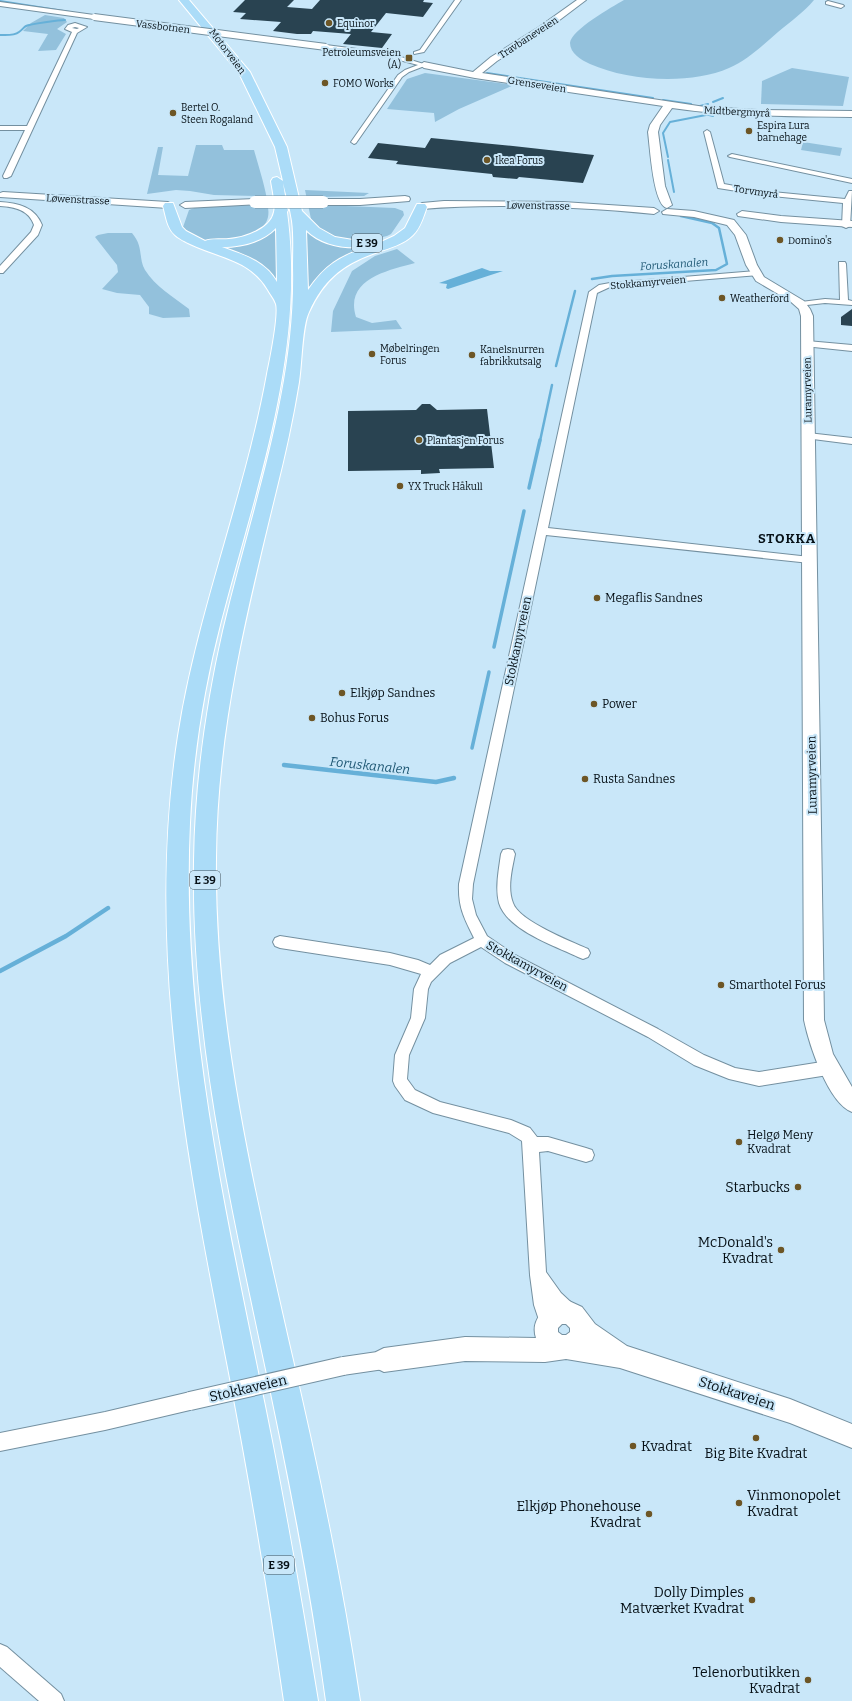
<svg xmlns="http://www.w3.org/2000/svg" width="852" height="1701" viewBox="0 0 852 1701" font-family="Bitter,serif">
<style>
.green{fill:#93c1dc}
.water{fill:#66b0d8}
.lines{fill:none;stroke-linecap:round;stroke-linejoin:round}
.stream-far3{stroke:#66b0d8;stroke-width:2}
.stream-far2{stroke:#66b0d8;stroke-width:2.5}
.stream-far1{stroke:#66b0d8;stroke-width:3.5}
.stream{stroke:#66b0d8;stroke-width:4.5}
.building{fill:#294351}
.street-casing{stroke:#7490a0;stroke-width:2}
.secondary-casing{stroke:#7490a0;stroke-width:2}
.highway-casing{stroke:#fff;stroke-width:2}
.street{fill:#fff;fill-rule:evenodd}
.secondary{fill:#fff;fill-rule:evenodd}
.highway{fill:#abdcf8;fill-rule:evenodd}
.street-bridge-far1-casing{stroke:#7490a0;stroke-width:8;stroke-linecap:butt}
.street-bridge-casing{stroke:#7490a0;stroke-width:20;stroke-linecap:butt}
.secondary-bridge-casing{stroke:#7490a0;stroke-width:13;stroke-linecap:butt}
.street-bridge-far1{stroke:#fff;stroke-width:6}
.street-bridge{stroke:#fff;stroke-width:18}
.secondary-bridge{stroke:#fff;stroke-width:12}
.poi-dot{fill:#6d5626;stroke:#c9e7f9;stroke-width:1.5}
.labels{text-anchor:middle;stroke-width:4;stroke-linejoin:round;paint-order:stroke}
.far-poi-label{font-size:10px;fill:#061016;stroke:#c9e7f9;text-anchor:start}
.far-street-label{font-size:10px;fill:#061016;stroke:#c9e7f9}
.shield{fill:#c9e7f9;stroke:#40505a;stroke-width:1}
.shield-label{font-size:11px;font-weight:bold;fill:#061016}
.far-water-label{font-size:11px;font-style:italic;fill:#1e5773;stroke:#c9e7f9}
.poi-label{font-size:12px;fill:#061016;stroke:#c9e7f9;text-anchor:start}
.street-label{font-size:12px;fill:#061016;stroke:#c9e7f9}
.far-district-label{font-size:13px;font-weight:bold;letter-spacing:1px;fill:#061016;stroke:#c9e7f9}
.water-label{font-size:13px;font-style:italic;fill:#1e5773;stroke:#c9e7f9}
.near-poi-label{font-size:14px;fill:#061016;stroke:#c9e7f9;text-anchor:end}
.near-street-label{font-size:14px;fill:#061016;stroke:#c9e7f9}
</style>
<rect width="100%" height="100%" fill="#c9e7f9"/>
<g class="green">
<path d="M624 0H814C804 12 790 22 778 32 763 45 748 60 729 68 690 85 628 81 590 64 581 60 570 53 570 43 571 30 612 7 624 0Z"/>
<polygon points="45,15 64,18 67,22 57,29 66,34 56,50 38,51 48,34 23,31 31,23"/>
<polygon points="792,68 849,77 843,106 761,104 762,81"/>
<polygon points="425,73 514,85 459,109 435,122 434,113 387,109 407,79"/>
<polygon points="803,142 842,148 840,156 801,150"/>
<path d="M196 145H222L224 150H254C258 165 271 203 268 217 263 242 211 246 192 237 188 235 185 232 182 230L189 210 197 207 257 205 255 196 214 195 190 191 176 190 147 194 158 147H163L158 175 188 176Z"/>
<polygon points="305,190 369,193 364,196 320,197 321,205 395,208 403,211 404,215 391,234 387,236 361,242 340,240 317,229 311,219"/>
<polygon points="276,228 278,279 273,279 264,267 239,254 213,245"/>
<path d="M305 228 320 239 374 244C351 255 327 264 312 286L308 287Z"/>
<path d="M108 233H132C144 247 138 258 145 270 155 286 173 297 189 309L190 317 163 318 149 314V307L140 295 117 293 102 289 118 272 117 265 95 237 98 235Z"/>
<path d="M397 249 415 263C389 270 344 279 356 317L372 323 396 320 402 329 331 332 333 311 352 271 375 256Z"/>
</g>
<polygon class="water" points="482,268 490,271 503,271 448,289 446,288 447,284 439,283"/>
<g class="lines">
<g class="stream-far3">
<polyline points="0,1 70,12"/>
<path d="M0 35C6 35 14 36 19 32 22 30 24 27 26 26 30 24 60 20 65 20"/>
<polyline points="487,73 653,98"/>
<polyline points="663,100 691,104"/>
<polyline points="713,102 723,98"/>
<polyline points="700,106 708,104"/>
<polyline points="705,114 713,116"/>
<polyline points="668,157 663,133 670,122 706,115"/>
<polyline points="668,160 674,192"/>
</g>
<g class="stream-far2">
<polyline points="592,279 612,276 716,270 727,264 719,228 712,223 681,216"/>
<polyline points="556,366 575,291"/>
<polyline points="540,441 552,385"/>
</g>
<g class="stream-far1">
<polyline points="529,488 540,440"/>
<polyline points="494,647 524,511"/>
<polyline points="472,748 489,672"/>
</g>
<g class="stream">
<polyline points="284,765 436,782 454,778"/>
<polyline points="0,971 66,936 108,908"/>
</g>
</g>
<g class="building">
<polygon points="245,0 294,0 287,7 312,9 320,0 424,0 423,2 433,3 423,17 386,13 371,32 392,34 382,48 343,44 351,34 313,31 311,34 297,34 273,31 281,22 240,19 246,13 233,12"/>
<polygon points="431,138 513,146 594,155 583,183 519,177 517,179 493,177 492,174 396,164 398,161 368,158 378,143 425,148"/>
<polygon points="852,309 852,326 841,325 841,317"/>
<polygon points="422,404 430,404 437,410 487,409 494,468 439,469 440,473 421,474 421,470 348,471 348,411 416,410"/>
</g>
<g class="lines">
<defs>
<g id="street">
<polygon points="455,0 461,0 424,52 414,54 414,52 420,50"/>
<polygon points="828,1 843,5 844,6 841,8 826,4 826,2"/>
<polygon points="0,2 94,15 97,17 94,19 0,6"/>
<path d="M75 23 87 27 77 33 11 176 7 178H4L3 176 25 130H0V126H27L72 32 65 29 68 25ZM75 27 79 28 77 29 72 28Z"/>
<polygon points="326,45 388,53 427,65 409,72 402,77 356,143 354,144 351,142 398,75 405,70 418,65 388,57 324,48 324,46"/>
<polygon points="707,130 710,132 724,184 762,191 845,199 849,191 852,191 850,226 846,228 842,226 843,203 762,195 718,188 704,132"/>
<polygon points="732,154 852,179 852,183 730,157 728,156"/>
<path d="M0 202C18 203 35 207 42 225L38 235 3 273H0V266L31 232 34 225C29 210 15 207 0 206Z"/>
<polygon points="839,262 845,262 846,264 848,300 852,301 852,305 825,303 798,306 797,304 798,302 801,302 825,299 840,300"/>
<path d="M756 271 760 273 759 275 610 287 597 293 548 528 810 557 815 560 810 563 546 535 473 884 472 899 476 915 487 936 515 955 658 1029 704 1055 735 1068 759 1072 828 1061 833 1063 835 1068 833 1073 828 1075 759 1086 729 1079 694 1065 648 1037 505 963 481 947 450 963 431 982 428 989 425 1018 409 1055 407 1079 415 1090 440 1102 511 1120 530 1128 537 1137H548L586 1148 592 1150 594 1155 592 1160 586 1162 548 1151 539 1152 546 1272 561 1293 576 1307 578 1313 576 1319 570 1321 564 1319 551 1307 557 1323 554 1329 548 1332 542 1329 534 1305 530 1275 522 1141 509 1133 433 1113 405 1100 395 1086 393 1081 395 1055 411 1018 414 989 421 974 390 965 280 948 275 946 273 942 275 938 280 936 390 953 418 960 430 965 440 955 474 938C464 918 458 907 459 884L589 292 599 285 610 283Z"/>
<polygon points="807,341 852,345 852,351 804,346 803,344"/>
<polygon points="808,433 852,438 852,444 805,438 803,436 805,434"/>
<path d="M508 849 513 850 515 854C512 869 507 888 513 903 519 921 570 941 588 949L590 953 588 957 583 959 578 957C555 946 507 930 499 903 495 887 499 869 501 854L503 850Z"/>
<polygon points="384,1351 390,1354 393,1360 390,1366 384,1369 343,1375 337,1372 334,1366 337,1360 343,1357"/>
<polygon points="190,1392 196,1395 199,1401 196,1407 190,1410 105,1430 0,1451 0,1433 105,1412"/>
<polygon points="0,1644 7,1647 61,1694 64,1701 39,1701 0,1667"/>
</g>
<g id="secondary">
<path d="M577 0H586L545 31 497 61 482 73 705 107 757 110 852 111V117C792 116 732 117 672 108L660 125 658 132 665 186 672 205 667 208C653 205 650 146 648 132L650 125 663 106 475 78 424 68 420 65 424 62 473 72 491 57 539 27Z"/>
<polygon points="3,192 168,202 173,205 168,208 0,197 0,193"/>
<polygon points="405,196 409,197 410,199 409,201 360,205 323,205 318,202 323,199 360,199"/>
<polygon points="255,199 260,202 259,204 185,208 180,205 185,202"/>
<path d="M444 201 563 202 654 208 659 211 654 214C580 207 496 203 422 209L417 206 422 203Z"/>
<path d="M667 209 694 211 734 220 746 235 757 265 764 277 804 301 810 309 813 316 824 1020 833 1054 852 1087V1112C828 1103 809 1044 804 1020L801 316 799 309 790 301 756 281 746 265 735 235 727 225 694 217 663 214 662 212Z"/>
<polygon points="742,211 781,216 852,221 852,227 781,222 738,216 737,214"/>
<path d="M561 1301H569L582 1307 595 1324 627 1346 790 1399 852 1424V1448L790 1423 620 1368 566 1359 545 1362 465 1361 384 1372 376 1368 372 1360 376 1352 384 1348 465 1337 536 1338C530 1320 545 1306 561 1301ZM562 1324H566L570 1328V1332L566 1335H562L558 1332V1328Z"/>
</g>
<path id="highway" d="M179 0H189L250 72 287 147 302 211 319 228 335 237 353 240 375 238 380 239 381 242 394 236 405 228 417 204H425L427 207C423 217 421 227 413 235 404 244 390 248 378 252 343 264 324 279 309 312 302 326 302 364 299 382 293 419 285 455 276 491 246 614 217 730 216 858 214 1022 253 1184 289 1343 317 1462 342 1581 360 1701H326C310 1583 287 1467 262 1351 228 1190 191 1026 194 861 195 784 206 706 223 631 251 511 296 391 293 267 293 252 294 236 292 221 290 208 286 195 283 183L287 208 288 210 287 212C306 351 256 487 221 621 204 687 193 755 190 823 181 1009 221 1191 258 1372 281 1481 300 1591 318 1701H284C268 1591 250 1482 229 1373 188 1163 145 949 178 736 197 613 245 496 267 374 270 360 279 315 276 304 274 298 270 294 268 290 250 259 218 258 188 243 184 241 178 238 175 235 167 228 166 216 163 206L165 203H173L182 227 186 231 205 241C212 238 221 240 229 239 244 238 271 229 274 212 276 205 272 188 271 181L273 178 277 177 283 181 275 147 239 73ZM276 228 277 282C265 261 244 255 222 247 242 247 262 242 276 228ZM306 230C322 246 346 249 368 247 340 256 325 265 308 290Z"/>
</defs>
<use href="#street" class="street-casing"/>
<use href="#secondary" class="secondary-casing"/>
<use href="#highway" class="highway-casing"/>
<use href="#street" class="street"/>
<use href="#secondary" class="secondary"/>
<use href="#highway" class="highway"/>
<defs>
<polyline id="street-bridge-far1" points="94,17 326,47"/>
<polyline id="street-bridge" points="190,1401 343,1366"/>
<polyline id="secondary-bridge" points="255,202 323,202"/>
</defs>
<use href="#street-bridge-far1" class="street-bridge-far1-casing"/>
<use href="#street-bridge" class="street-bridge-casing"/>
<use href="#secondary-bridge" class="secondary-bridge-casing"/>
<use href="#street-bridge-far1" class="street-bridge-far1"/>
<use href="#street-bridge" class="street-bridge"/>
<use href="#secondary-bridge" class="secondary-bridge"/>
</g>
<g class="poi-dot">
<circle cx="329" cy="23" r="4"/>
<rect x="405" y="54" width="8" height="8" rx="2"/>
<circle cx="325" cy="83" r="4"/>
<circle cx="173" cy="113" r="4"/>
<circle cx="749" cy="131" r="4"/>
<circle cx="487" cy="160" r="4"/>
<circle cx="780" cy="240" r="4"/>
<circle cx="722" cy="298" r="4"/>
<circle cx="372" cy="354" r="4"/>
<circle cx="472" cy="355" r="4"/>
<circle cx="419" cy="440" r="4"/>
<circle cx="400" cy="486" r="4"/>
<circle cx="597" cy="598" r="4"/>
<circle cx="342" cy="693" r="4"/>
<circle cx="594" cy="704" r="4"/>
<circle cx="312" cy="718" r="4"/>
<circle cx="585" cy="779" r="4"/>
<circle cx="721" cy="985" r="4"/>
<circle cx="739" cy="1142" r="4"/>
<circle cx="798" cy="1187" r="4"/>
<circle cx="781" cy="1250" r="4"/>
<circle cx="756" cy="1438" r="4"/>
<circle cx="633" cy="1446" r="4"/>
<circle cx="739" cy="1503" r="4"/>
<circle cx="649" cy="1514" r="4"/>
<circle cx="752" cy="1600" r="4"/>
<circle cx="808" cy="1680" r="4"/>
</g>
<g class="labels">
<g class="far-poi-label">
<text x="337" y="27">Equinor</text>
<text x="401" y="56" text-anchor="end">Petroleumsveien<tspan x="401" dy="12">(A)</tspan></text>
<text x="333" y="87">FOMO Works</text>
<text x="181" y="111">Bertel O.<tspan x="181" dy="12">Steen Rogaland</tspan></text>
<text x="757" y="129">Espira Lura<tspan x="757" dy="12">barnehage</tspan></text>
<text x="495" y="164">Ikea Forus</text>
<text x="788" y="244">Domino's</text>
<text x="730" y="302">Weatherford</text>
<text x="380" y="352">Møbelringen<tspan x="380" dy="12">Forus</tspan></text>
<text x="480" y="353">Kanelsnurren<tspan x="480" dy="12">fabrikkutsalg</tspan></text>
<text x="427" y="444">Plantasjen Forus</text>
<text x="408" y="490">YX Truck Håkull</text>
</g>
<g class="far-street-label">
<text transform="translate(163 26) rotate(7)" y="4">Vassbotnen</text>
<text transform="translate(528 37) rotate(-33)" y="4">Travbaneveien</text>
<text transform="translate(228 51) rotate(53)" y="4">Motorveien</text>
<text transform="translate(537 84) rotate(9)" y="4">Grenseveien</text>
<text transform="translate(737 111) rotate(3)" y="4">Midtbergmyrå</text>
<text transform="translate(756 191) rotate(8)" y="4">Torvmyrå</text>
<text transform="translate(78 199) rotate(3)" y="4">Løwenstrasse</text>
<text transform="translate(538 205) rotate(1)" y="4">Løwenstrasse</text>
<text transform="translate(648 282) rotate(-5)" y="4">Stokkamyrveien</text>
<text transform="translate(807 390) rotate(-91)" y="4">Luramyrveien</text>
</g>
<g class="shield">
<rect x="352" y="234" width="30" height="18" rx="3"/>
<rect x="190" y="871" width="30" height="18" rx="3"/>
<rect x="264" y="1556" width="30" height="18" rx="3"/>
</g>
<g class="shield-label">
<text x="367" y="247">E 39</text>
<text x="205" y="884">E 39</text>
<text x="279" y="1569">E 39</text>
</g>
<g class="far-water-label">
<text transform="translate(674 264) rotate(-4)" y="4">Foruskanalen</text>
</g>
<g class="poi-label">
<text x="605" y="602">Megaflis Sandnes</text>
<text x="350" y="697">Elkjøp Sandnes</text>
<text x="602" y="708">Power</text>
<text x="320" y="722">Bohus Forus</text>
<text x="593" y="783">Rusta Sandnes</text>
<text x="729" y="989">Smarthotel Forus</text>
<text x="747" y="1139">Helgø Meny<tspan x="747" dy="14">Kvadrat</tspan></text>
</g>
<g class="street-label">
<text transform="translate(518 641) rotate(-78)" y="4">Stokkamyrveien</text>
<text transform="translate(812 775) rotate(-91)" y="4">Luramyrveien</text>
<text transform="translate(527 966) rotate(29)" y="4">Stokkamyrveien</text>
</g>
<g class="far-district-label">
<text x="787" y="543">STOKKA</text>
</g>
<g class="water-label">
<text transform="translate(370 765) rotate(6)" y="5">Foruskanalen</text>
</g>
<g class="near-poi-label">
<text x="790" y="1192">Starbucks</text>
<text x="773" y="1247">McDonald's<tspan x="773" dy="16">Kvadrat</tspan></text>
<text x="641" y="1451" text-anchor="start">Kvadrat</text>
<text x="756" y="1458" text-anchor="middle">Big Bite Kvadrat</text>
<text x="747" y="1500" text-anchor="start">Vinmonopolet<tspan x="747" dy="16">Kvadrat</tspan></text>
<text x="641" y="1511">Elkjøp Phonehouse<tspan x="641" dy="16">Kvadrat</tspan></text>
<text x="744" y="1597">Dolly Dimples<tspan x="744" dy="16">Matværket Kvadrat</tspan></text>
<text x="800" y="1677">Telenorbutikken<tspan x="800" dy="16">Kvadrat</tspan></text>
</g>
<g class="near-street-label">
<text transform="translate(248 1388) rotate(-13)" y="5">Stokkaveien</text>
<text transform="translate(737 1393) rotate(18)" y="5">Stokkaveien</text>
</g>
</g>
</svg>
